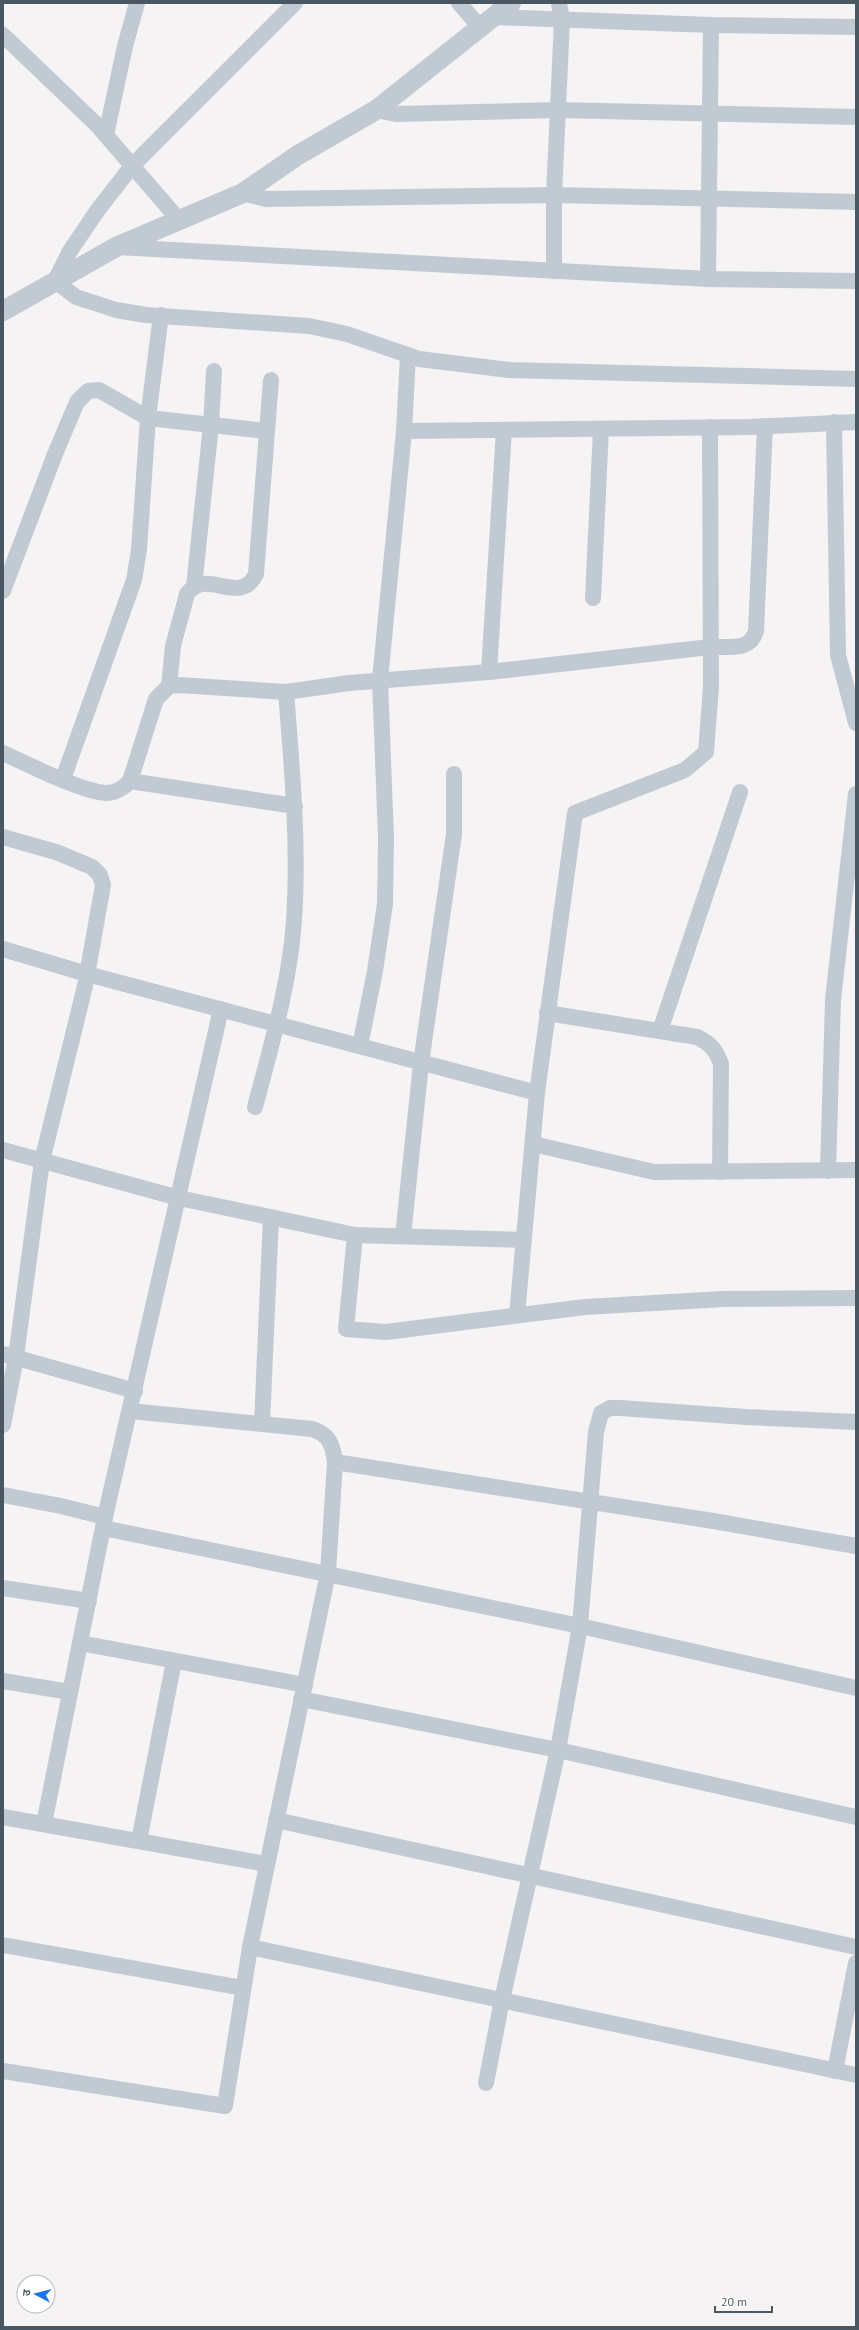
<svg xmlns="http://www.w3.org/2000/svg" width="859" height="2330" viewBox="0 0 859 2330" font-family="'PT Sans','Noto Sans Devanagari',sans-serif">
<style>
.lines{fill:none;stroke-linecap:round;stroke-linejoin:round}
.minor{stroke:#c1cad2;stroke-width:16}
.tertiary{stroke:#c1cad2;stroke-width:20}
</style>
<rect width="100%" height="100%" fill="#f5f3f3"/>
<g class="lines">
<g class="minor">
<polyline points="295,3 132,166 97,211 70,251 55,281 76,297 116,310 146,315 309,326 347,334 419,359 509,370 856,379"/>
<polyline points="459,3 479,26"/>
<polyline points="491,17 711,25 856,27"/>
<polyline points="3,35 97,125 179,220"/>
<polyline points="376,110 396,114 558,110 856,117"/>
<polyline points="106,135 125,46 137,3"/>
<polyline points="243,193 266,199 554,195 856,202"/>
<polyline points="117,247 708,279 856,281"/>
<polyline points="554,271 554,195 562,20 559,3"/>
<polyline points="708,279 711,25"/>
<polyline points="834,422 838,655 856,723"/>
<polyline points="404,431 751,427 856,422"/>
<polyline points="194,587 211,425 214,371"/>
<polyline points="3,591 55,454 77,402 88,391 99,390 148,418 266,431"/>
<polyline points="593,598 601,429"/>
<polyline points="489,672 504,430"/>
<path d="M169 686 173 646 187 594C207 566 239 608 256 574L271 380"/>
<path d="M3 753C27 764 82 792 106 793 115 793 124 788 130 781L156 699 169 686 179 685 286 692 349 683 489 672 710 647C729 646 750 652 756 631L765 426"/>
<polyline points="63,779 134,580 139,550 148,418 161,315"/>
<polyline points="130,781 295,806"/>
<polyline points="3,837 56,852 92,867 100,875 103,885 85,986 42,1161 16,1357 3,1425"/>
<polyline points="3,949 87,974 537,1093"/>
<path d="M547 1013 697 1037C711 1044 716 1050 721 1064L720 1172"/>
<polyline points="660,1031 740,792"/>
<polyline points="360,1046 375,971 385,904 386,838 380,680 404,431 408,355"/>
<path d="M255 1107C271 1046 290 983 294 920 299 844 292 768 286 692"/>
<polyline points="533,1144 654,1172 856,1170"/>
<polyline points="3,1150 179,1198 355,1235 524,1240"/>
<polyline points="828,1171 833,1000 856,794"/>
<polyline points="355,1235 346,1329 386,1332 585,1307 723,1299 856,1298"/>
<polyline points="403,1236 421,1063 454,834 454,774"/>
<polyline points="517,1315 537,1093 575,813 685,770 706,752 711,687 710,427"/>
<polyline points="3,1354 135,1391"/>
<polyline points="262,1424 271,1217"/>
<polyline points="335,1462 713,1521 856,1546"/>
<polyline points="3,1495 61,1506 105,1517"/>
<polyline points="103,1528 580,1626 856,1688"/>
<polyline points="3,1588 89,1601"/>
<polyline points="80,1643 305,1685"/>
<polyline points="3,1681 70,1692"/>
<polyline points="301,1699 558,1750 856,1817"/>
<polyline points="3,1817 266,1864"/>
<polyline points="276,1820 856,1947"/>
<polyline points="44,1824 105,1517 221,1009"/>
<polyline points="139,1841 174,1661"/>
<polyline points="3,1945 243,1988"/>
<polyline points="250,1947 856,2075"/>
<path d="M3 2071 225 2106 250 1947 328 1573 335 1462C333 1445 329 1434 312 1429L130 1411"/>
<polyline points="835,2071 856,1963"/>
<polyline points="486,2083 502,2000 558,1750 580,1626 596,1432 601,1413 610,1408 620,1408 746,1417 856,1422"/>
</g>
<polyline class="tertiary" points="3,311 116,247 243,193 298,155 376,110 511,3"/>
</g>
<rect width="859" height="2330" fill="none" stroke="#4a5661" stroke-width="8"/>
<g transform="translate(36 2294) rotate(277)"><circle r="19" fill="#ffffff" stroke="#b7bbc0"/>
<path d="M0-3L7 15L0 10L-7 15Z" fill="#1a73e8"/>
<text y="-6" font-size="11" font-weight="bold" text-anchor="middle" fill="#4a5661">उ</text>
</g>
<path d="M715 2306v6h57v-6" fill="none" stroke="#4a5661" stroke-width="2"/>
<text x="721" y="2306" font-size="12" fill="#4a5661" stroke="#ffffff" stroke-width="3" paint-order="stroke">20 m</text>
</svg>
